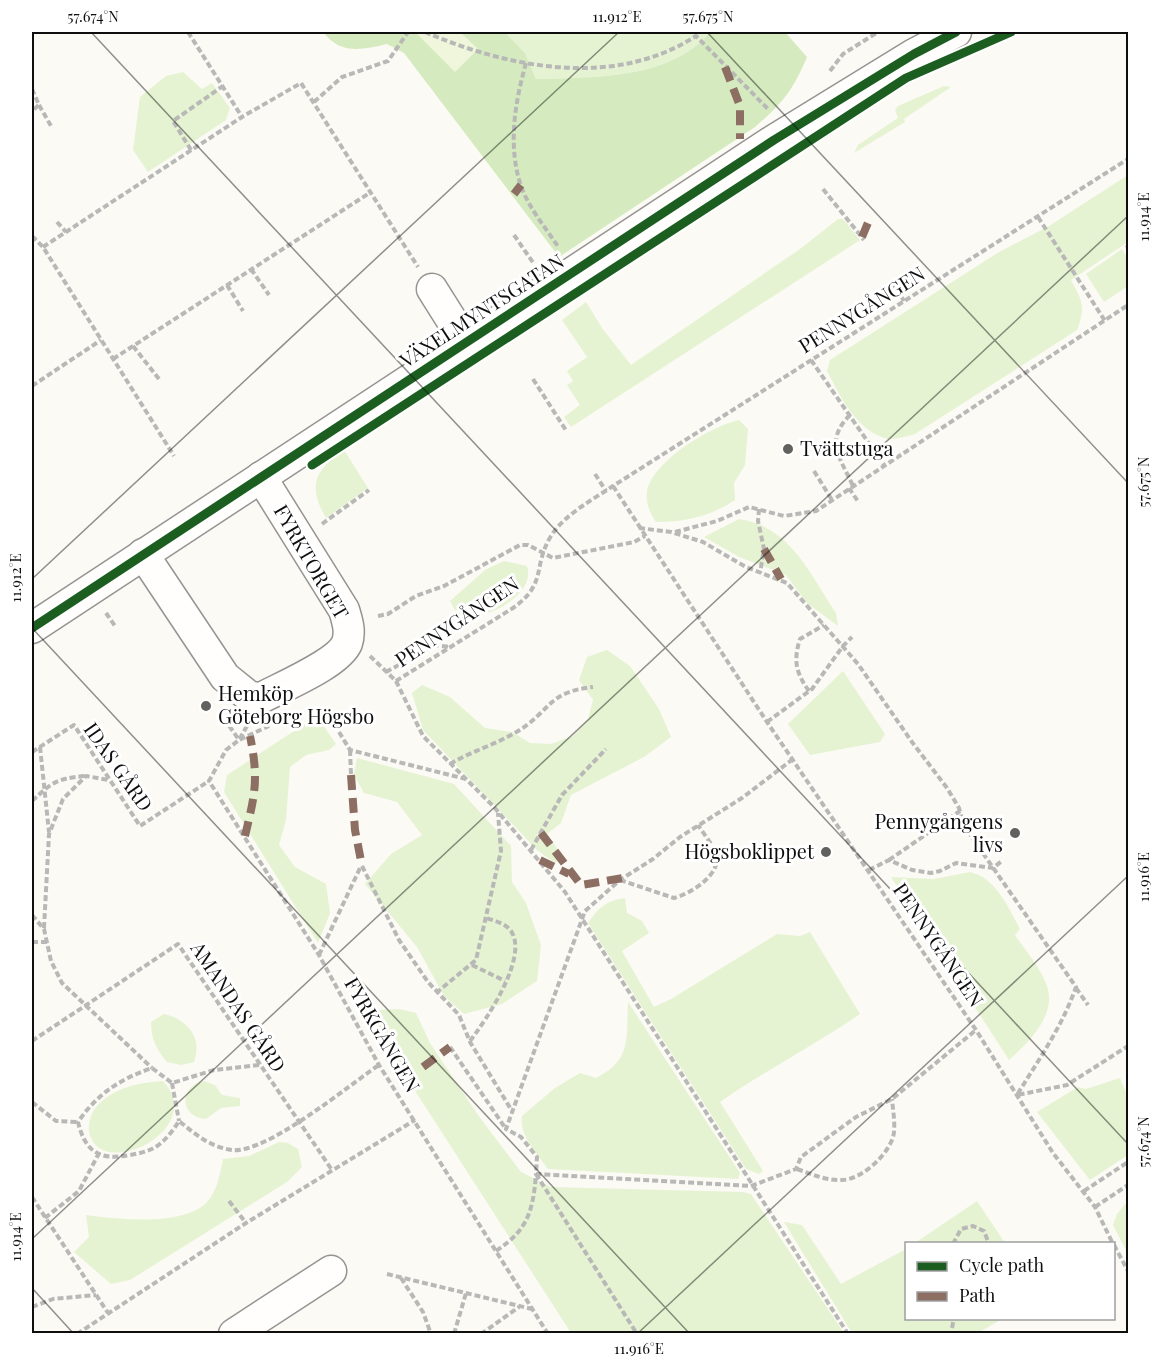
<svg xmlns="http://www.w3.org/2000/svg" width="1160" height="1365" viewBox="0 0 1160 1365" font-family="'Playfair Display',serif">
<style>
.green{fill:#e5f3d2}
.forest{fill:#d5ebbf}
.pitch{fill:#eff6dc}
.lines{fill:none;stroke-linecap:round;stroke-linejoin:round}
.minor-casing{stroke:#959492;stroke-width:33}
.path{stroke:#b8b8b7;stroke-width:4;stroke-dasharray:6 3;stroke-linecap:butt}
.minor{stroke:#fffefd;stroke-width:30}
.quiet{stroke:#8d6e63;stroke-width:8;stroke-dasharray:15 8;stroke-linecap:butt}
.cycleway-casing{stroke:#fff;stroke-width:13}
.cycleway{stroke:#1b5e20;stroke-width:9}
.ticks{fill:none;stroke:#0e0e0e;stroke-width:1.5;stroke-opacity:0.45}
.poi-dot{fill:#61615e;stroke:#fff;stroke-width:2}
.labels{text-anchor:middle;stroke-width:6;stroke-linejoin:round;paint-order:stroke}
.street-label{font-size:20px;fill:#0e0e0e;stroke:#fff}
.poi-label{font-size:20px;fill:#0e0e0e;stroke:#fff;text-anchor:start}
.neatline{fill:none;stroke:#0e0e0e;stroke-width:2}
.ticks-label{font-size:15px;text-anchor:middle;fill:#0e0e0e}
</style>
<rect width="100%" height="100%" fill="#fcfaf4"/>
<g class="green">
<path d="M505 32H710C670 80 594 77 536 79L525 53Z"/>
<polygon points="183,72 202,89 212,83 230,108 226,120 148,172 133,150 140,97 166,76"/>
<polygon points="944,86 951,87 904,119 905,122 854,153 858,145 898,118 895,110 898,106"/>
<path d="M1128 175V242L1071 280C1082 300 1086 307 1077 330L915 434C907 436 895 440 888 439 857 432 840 396 827 371L830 360 999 252 1049 226Z"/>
<polygon points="838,219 843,219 860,240 571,427 564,417 580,405 567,385 573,381 567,371 587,357 562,320 586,302 602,328 631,365 800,249"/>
<polygon points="1122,249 1128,259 1128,286 1104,302 1086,274"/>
<path d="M739 420 748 429 745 465 734 483 735 500C711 516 686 522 656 522 650 513 645 502 647 491 653 461 711 426 739 420Z"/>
<path d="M344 450 368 488 326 518C308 487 313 471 344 450Z"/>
<path d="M739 519C790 526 810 574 836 613L838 626 807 603 786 575 739 557 704 537Z"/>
<path d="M504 561 527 566C537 596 483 621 459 618L450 601 485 570Z"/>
<polygon points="607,650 630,666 659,709 671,737 644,757 571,795 561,823 547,834 563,857 555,863 537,850 423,730 412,693 422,685 450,697 485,728 512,732 530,743 551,744 573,736 588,719 593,700 579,680 587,657"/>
<polygon points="843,671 885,734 880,742 810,755 788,724"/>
<polygon points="317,716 336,744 329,750 306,755 290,767 286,820 279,845 295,867 326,884 330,913 318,943 224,792 227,775"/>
<polygon points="357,758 454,784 511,846 512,882 526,903 541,945 537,981 502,1004 464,1014 444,996 417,947 365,884 391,854 422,835 397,802 364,793 354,775"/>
<path d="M970 872C995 877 1009 908 1020 929L1015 935C1025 950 1041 968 1047 986 1057 1015 1029 1042 1009 1060L891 877 934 879Z"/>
<path d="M625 898 627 913 642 921 649 933 622 951 654 1007 671 999 777 934 800 936 810 932 860 1014C815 1045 766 1070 720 1102L763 1171 759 1174 746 1169 588 923C598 908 607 900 625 898Z"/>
<path d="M628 1002 740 1173 738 1179 548 1169C537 1153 519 1136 522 1116L555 1088 580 1073 596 1078C632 1060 626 1039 628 1002Z"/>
<polygon points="399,1009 416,1013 430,1043 478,1115 521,1172 551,1187 743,1192 751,1194 844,1333 571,1333 374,1027 375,1010"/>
<path d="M164 1014C187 1019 203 1038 194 1062L181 1065 167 1062C156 1049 151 1039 151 1022Z"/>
<polygon points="1120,1078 1128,1097 1128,1155 1090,1180 1037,1112 1078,1087 1086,1089"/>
<path d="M163 1081C209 1129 100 1183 89 1132 88 1124 91 1112 97 1106 115 1087 138 1083 163 1081Z"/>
<path d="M204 1081 215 1085 222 1095 240 1098V1106L221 1108 206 1119C180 1118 178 1086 204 1081Z"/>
<path d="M279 1142 288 1143 298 1149 302 1167 287 1182 130 1280 111 1284 74 1252 89 1237 86 1215C118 1219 183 1227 207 1202 218 1190 220 1173 223 1159L249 1156Z"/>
<polygon points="977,1201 1005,1243 915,1243"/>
<polygon points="1128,1201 1128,1254 1113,1225 1117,1214"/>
<polygon points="784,1222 802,1225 841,1284 906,1249 906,1318 1002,1319 978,1333 852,1333"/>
</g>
<path class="forest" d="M323 32H505L525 53 536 79C594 77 670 80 710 32H785L807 57C793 90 783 103 755 127L559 257 404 53 387 44C361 50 341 55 323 32Z"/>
<polygon class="pitch" points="415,32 460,32 478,49 455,72"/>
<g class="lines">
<defs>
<g id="minor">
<polyline points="432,289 466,343"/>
<path d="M143 554 225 677 251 698 263 697C284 686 339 663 347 643 351 631 347 620 344 610L261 477"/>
<polyline points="32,628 774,140 914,54 956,32"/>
<polyline points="234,1334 331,1271"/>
</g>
</defs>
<use href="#minor" class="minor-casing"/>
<g class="path">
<polyline points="188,32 242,117"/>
<path d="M425 32C509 68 614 89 696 36L769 110"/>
<path d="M526 63C515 102 508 144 520 183 527 206 546 228 559 248"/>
<polyline points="830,71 843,54 878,32"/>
<polyline points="32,89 39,105 32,111"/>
<polyline points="314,102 342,77 388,61 408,32"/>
<polyline points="39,105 51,126"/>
<polyline points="191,150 173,121 223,86"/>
<polyline points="823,189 864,240"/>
<polyline points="1038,217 1105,321"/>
<polyline points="57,222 66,232"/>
<polyline points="514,235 534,264"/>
<polyline points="32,236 43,247 174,456"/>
<polyline points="1127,245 1128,248"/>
<polyline points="43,247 242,117 301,83 418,267"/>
<polyline points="251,269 269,295"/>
<polyline points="892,282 904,301"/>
<polyline points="227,285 243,311"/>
<polyline points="133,346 159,379"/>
<polyline points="113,359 371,192"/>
<polyline points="811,360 884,465"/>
<polyline points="533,379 567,432"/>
<polyline points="32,386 101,340"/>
<path d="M850 415C824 441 840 457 853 486"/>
<polyline points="814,471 832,500"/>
<polyline points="595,474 606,491"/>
<polyline points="613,486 767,722 976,1030 1053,1153 1095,1207 1113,1244"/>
<polyline points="849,488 859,503"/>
<polyline points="759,509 758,521 764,549 760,573"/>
<polyline points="322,524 369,490"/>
<path d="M639 528 671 532 703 542 746 567 787 583 858 664 912 742 947 788 959 808 964 826 1076 987C1062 1027 1039 1059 1017 1095L1067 1085 1128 1046"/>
<polyline points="675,532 717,521 749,507 784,516 816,511 1128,305"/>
<polyline points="106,613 115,626"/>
<polyline points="378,616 388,614 416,596 444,586 520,545 528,545 553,558 634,542 645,536"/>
<path d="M370 656 396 681 513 608C548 583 532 567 551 536 564 515 592 500 613 486L1128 159"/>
<polyline points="386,672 435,645 450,647"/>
<polyline points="396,681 423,736 494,807 565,892 848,1334"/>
<path d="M809 691C796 673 793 661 800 639L824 625"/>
<polyline points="307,708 325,709 350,750 466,779"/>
<polyline points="219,711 239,740 269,726"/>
<polyline points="767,722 812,689 843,646 852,637"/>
<polyline points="247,726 239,740 226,750 209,781 319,955 379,1065 548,1334"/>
<polyline points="40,747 49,832"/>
<polyline points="350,750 351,775"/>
<polyline points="32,752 74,725 140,826 209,781"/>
<polyline points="793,759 742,798 680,837 653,859 620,880 585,911 506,1129 521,1137 537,1157 536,1174 751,1186 796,1169 801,1157 856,1117 892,1099 976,1030"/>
<path d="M450 764C472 751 497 744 518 731 551 711 547 692 593 687"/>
<path d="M32 801C53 782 55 779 85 776"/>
<polyline points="531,850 562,795 606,749"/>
<polyline points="889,860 960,811"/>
<polyline points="362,866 399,940 428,982 459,1015 470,1042 512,1111"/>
<polyline points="869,870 889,860 912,870 931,873 940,871 956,863 993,868 1003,860"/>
<path d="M620 880 674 898C690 894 723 874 716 853 712 844 704 834 698 825"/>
<polyline points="32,915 44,929 51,961 62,983 152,1068"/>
<polyline points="44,928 49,834 63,799 86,776 109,780"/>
<polyline points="32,942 47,942"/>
<polyline points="319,955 361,866"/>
<polyline points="472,965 505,981"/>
<polyline points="1076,988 1088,1005"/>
<polyline points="436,993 476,960 501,851 498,813"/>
<polyline points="32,1041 178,944 332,1170"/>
<path d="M470 1041C486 1020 529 957 511 931 505 923 495 921 486 918"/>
<polyline points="450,1047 506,1129"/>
<path d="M259 1065 214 1070 172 1083 152 1068C120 1079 97 1094 78 1122 85 1152 100 1161 130 1155 141 1153 152 1151 161 1143 168 1137 174 1129 179 1121 195 1134 210 1147 232 1150 266 1154 348 1086 379 1065"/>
<polyline points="172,1083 179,1121"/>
<polyline points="32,1102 56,1121 78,1122"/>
<path d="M797 1169C812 1174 826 1181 842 1180 862 1180 892 1152 894 1132 895 1121 893 1110 892 1099"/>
<polyline points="536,1174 637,1334"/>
<polyline points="1084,1191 1128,1162"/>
<polyline points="32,1197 108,1313"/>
<polyline points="229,1201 246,1223"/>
<polyline points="1095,1207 1128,1185"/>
<polyline points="45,1218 79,1191 98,1155"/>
<polyline points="953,1244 961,1229 973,1226 984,1231 989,1244"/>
<polyline points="1114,1245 1128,1271"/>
<path d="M496 1251C528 1230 533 1211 536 1174"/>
<polyline points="387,1274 532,1309"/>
<polyline points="401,1278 423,1312 431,1334"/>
<polyline points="32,1307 53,1299 96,1295"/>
<polyline points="952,1328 954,1318"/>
<polyline points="77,1334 246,1223 415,1120"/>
<polyline points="454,1334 466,1293"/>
<polyline points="481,1334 519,1307"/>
</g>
<use href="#minor" class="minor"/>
<g class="quiet">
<polyline points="725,67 740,106 740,139"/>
<polyline points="514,194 521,185"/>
<polyline points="862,237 870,218"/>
<polyline points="764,549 781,579"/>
<polyline points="351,775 355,830 362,866"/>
<polyline points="541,833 581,885 623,878"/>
<path d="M245 836C255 794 259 780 250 736"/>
<polyline points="540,860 569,874"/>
<polyline points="423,1067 450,1047"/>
</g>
<defs>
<g id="cycleway">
<polyline points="312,465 906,78 1011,32"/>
<polyline points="32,628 774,140 914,54 956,32"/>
</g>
</defs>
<use href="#cycleway" class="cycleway-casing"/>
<use href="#cycleway" class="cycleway"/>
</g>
<path class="ticks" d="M91 32 1128 1144M707 32 1128 483M32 579 619 32M32 628 690 1334M32 1239 1128 216M32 1288 74 1334M637 1334 1128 876"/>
<g class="poi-dot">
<circle cx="788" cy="449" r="6"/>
<circle cx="206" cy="706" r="6"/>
<circle cx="1015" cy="833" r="6"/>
<circle cx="826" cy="852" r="6"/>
</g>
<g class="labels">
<g class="street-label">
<text transform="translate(862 310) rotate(-32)" y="7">PENNYGÅNGEN</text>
<text transform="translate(482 311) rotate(-33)" y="7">VÄXELMYNTSGATAN</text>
<text transform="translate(311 562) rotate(60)" y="7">FYRKTORGET</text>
<text transform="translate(457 622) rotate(-34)" y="7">PENNYGÅNGEN</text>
<text transform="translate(118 767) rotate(55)" y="7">IDAS GÅRD</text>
<text transform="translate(938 945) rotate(56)" y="7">PENNYGÅNGEN</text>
<text transform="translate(238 1007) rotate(56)" y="7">AMANDAS GÅRD</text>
<text transform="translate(382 1035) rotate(60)" y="7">FYRKGÅNGEN</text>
</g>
<g class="poi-label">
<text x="800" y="456">Tvättstuga</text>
<text x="218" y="701">Hemköp<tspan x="218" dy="23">Göteborg Högsbo</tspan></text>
<text x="1003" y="829" text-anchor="end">Pennygångens<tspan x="1003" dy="23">livs</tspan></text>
<text x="814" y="859" text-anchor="end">Högsboklippet</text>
</g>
</g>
<rect width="1160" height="1365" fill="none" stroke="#ffffff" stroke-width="66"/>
<rect x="905" y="1242" width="210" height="78" fill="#ffffff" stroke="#9f9f9f" stroke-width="1.5"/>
<rect x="917" y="1262" width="30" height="9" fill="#1b5e20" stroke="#9f9f9f" stroke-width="1.5"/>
<text x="959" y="1272" font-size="18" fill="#0e0e0e">Cycle path</text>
<rect x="917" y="1292" width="30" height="9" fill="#8d6e63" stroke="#9f9f9f" stroke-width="1.5"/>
<text x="959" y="1302" font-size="18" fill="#0e0e0e">Path</text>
<rect x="33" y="33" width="1094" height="1299" class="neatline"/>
<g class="ticks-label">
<text x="93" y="22">57.674°N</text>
<text x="617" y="22">11.912°E</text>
<text x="708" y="22">57.675°N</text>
<text transform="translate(1144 217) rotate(-90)" y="5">11.914°E</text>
<text transform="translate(1144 482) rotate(-90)" y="5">57.675°N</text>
<text transform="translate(16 578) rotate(-90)" y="5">11.912°E</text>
<text transform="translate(1144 877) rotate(-90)" y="5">11.916°E</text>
<text transform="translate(1144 1142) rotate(-90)" y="5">57.674°N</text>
<text transform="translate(16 1237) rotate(-90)" y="5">11.914°E</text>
<text x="639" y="1354">11.916°E</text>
</g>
</svg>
